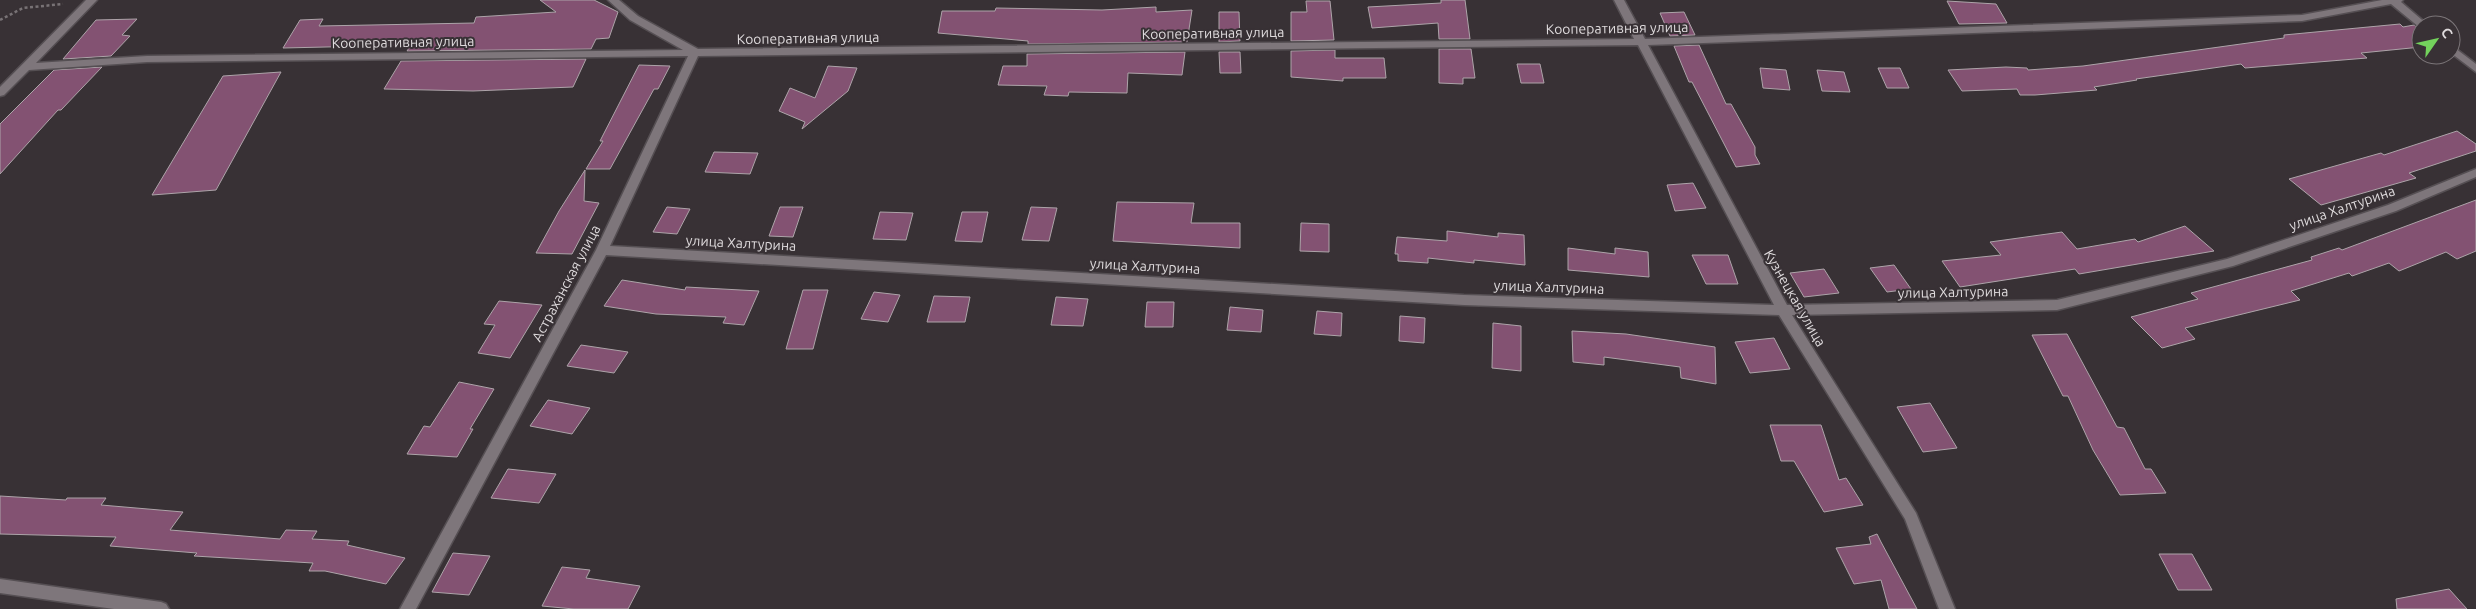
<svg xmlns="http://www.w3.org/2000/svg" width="2476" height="609" viewBox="0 0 2476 609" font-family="Ubuntu,sans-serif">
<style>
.building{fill:#835272;stroke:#ada4a9}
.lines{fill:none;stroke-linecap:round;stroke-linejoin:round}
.minor-casing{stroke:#554f53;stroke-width:3}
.path{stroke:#787275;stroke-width:2.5;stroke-dasharray:3 2.5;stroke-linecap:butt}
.minor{fill:#7e767b;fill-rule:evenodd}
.labels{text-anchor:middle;stroke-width:4;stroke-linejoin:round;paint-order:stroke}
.street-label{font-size:14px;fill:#dfdbdd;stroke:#383135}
</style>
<rect width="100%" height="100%" fill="#383135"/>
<g class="building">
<polygon points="540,0 594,0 618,12 609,38 596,39 591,49 407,51 411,45 283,48 300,20 323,19 319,26 474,23 476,17 556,12"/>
<polygon points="1441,0 1465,0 1470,39 1439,39 1438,23 1372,28 1368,7 1441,3"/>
<polygon points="1306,1 1330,1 1334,40 1291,41 1291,12 1307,12"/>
<polygon points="1947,1 1996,4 2007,23 1959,24"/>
<polygon points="1156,7 1156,12 1192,10 1187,42 1028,44 1028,41 938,33 942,11 995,11 996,8 1102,10"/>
<polygon points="1219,12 1239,12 1240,41 1219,42"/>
<polygon points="1684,12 1695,35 1670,36 1660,13"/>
<polygon points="137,19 122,35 130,36 111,56 63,59 96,20"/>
<polygon points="2400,24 2403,27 2414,25 2418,28 2421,28 2421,47 2361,53 2367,58 2245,68 2241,64 2136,79 2137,80 2094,87 2097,90 2035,95 2020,95 2017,89 1962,91 1948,70 2006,67 2027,68 2028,70 2083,66 2284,38 2284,35"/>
<polygon points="1699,45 1726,104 1731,104 1755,147 1755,155 1760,164 1736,167 1692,82 1689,82 1674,46"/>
<polygon points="1439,49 1471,49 1475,78 1463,78 1463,84 1439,83"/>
<polygon points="1335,50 1335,58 1384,58 1386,78 1343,78 1343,81 1291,77 1291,51"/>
<polygon points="1185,52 1182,75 1128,73 1127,93 1069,92 1068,96 1044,95 1047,86 998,85 1003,66 1027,66 1027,54"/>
<polygon points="1219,52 1240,52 1241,73 1220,73"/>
<polygon points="586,59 573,87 473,91 384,89 401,61"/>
<polygon points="1517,64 1540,64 1544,83 1521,83"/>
<polygon points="639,65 670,66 658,89 654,89 610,169 586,169 603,141 600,141"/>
<polygon points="828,66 857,68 848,91 802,129 805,122 779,111 790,88 815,98"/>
<polygon points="102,67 61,110 58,110 0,174 0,124 54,70"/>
<polygon points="1760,68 1786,70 1790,90 1763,88"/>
<polygon points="1878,68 1900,68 1909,88 1887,88"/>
<polygon points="1817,70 1844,72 1850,92 1822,91"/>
<polygon points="281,72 216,190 152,195 223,76"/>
<polygon points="2457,131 2476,144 2476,151 2409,173 2416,178 2321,205 2289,179 2381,153 2384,155"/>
<polygon points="714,152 758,153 750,174 705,172"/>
<polygon points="585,170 584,201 599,203 572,254 536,253 559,211"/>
<polygon points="1693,183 1706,208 1675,211 1667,185"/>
<polygon points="2476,200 2476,251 2457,259 2446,252 2399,271 2389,263 2352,276 2349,273 2291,291 2300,300 2185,328 2195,339 2162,348 2131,317 2198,299 2191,293 2312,260 2311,257 2339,248 2342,250"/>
<polygon points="1117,202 1194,203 1191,223 1240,223 1240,248 1113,241"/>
<polygon points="667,207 690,209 677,234 653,232"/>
<polygon points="780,207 803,207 793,237 769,236"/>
<polygon points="1031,207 1057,208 1049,241 1022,240"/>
<polygon points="880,212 913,213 906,240 873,239"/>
<polygon points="962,212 988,212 982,242 955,241"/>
<polygon points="1301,223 1329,224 1329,252 1300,251"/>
<polygon points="2185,226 2214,251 2079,274 2075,269 1960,287 1942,261 2001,255 1990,242 2062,232 2077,249 2135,239 2138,242"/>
<polygon points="1447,231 1498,237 1498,233 1524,235 1525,265 1474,260 1474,263 1428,258 1428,263 1398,261 1398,254 1395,254 1397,237 1447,241"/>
<polygon points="1568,248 1615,254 1615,248 1648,252 1649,277 1568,270"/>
<polygon points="1692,255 1728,255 1738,284 1706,284"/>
<polygon points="1894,265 1911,289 1887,292 1870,268"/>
<polygon points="1824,269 1839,293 1804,297 1790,273"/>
<polygon points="622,280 685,290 686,287 759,291 744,325 723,323 726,317 656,314 604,306"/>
<polygon points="803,290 828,290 813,349 786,349"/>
<polygon points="874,292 900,295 888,322 861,319"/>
<polygon points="934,296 970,297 965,322 927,322"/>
<polygon points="1056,297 1088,299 1083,326 1051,325"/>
<polygon points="499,301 542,305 510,358 478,353 495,325 484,324"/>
<polygon points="1147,302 1174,302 1173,327 1145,327"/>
<polygon points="1230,307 1263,310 1261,332 1227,330"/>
<polygon points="1317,311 1342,313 1341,336 1314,334"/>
<polygon points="1400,316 1425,318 1424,343 1399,341"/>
<polygon points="1493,323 1521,326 1521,371 1492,368"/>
<polygon points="1572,331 1626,334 1715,347 1716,384 1681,378 1680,367 1604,357 1604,365 1573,362"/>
<polygon points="2067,334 2117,427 2124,428 2145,469 2151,469 2166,493 2120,495 2093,450 2068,396 2063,396 2032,335"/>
<polygon points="1774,338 1790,369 1750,373 1735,342"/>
<polygon points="581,345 628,352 614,373 567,366"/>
<polygon points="459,382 494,389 470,429 473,429 457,457 407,454 424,426 430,427"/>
<polygon points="548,400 590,408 572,434 530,426"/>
<polygon points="1930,403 1957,448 1923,452 1897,407"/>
<polygon points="1770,425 1821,425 1839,480 1846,478 1863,505 1824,512 1794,461 1781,461"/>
<polygon points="508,469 556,474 539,503 491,498"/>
<polygon points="0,496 66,500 67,498 106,498 101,505 183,512 170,530 280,539 286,530 317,531 312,539 349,541 347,545 405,558 386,584 325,571 309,571 313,563 194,556 197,553 110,546 116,537 0,534"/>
<polygon points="1877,534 1881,542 1917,609 1889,609 1881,580 1854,584 1836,548 1871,544 1869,537"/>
<polygon points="453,553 490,556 469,595 432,592"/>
<polygon points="2159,554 2192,554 2212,590 2178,590"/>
<polygon points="562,567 590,570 586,578 640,586 628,609 574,609 542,606"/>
<polygon points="2449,589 2467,609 2397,609 2396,599"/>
</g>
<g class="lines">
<defs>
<g id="minor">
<path d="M86 0H97L36 63 147 56 683 50 630 20 608 0H619L638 16 698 49 1634 39 1614 0H1624L1645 39 2302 15 2382 0H2403L2401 2 2428 25H2421L2419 27 2391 4 2302 21 1648 45 1787 305 2057 300 2227 259 2388 205 2476 169V177L2396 211 2233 266 2057 310 1792 315 1916 513 1955 609H1939L1905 519 1779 315 1464 305 606 255 416 609H400L596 250 688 56 147 62 29 70 4 95 0 96V87ZM1638 45 1774 305 1464 295 610 246 698 56Z"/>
<polygon points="2451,45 2476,64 2476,72 2451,53"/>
<polygon points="0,579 161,602 166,604 169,609 114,609 0,593"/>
</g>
</defs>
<use href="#minor" class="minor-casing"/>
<polyline class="path" points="0,20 23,8 63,4"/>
<use href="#minor" class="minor"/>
</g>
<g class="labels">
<g class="street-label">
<text transform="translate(1617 28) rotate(-1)" y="5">Кооперативная улица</text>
<text transform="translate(1213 33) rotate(-1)" y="5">Кооперативная улица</text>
<text transform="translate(808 38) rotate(-1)" y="5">Кооперативная улица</text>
<text transform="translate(403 42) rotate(-1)" y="5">Кооперативная улица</text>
<text transform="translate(2342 208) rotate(-19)" y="5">улица Халтурина</text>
<text transform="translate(741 243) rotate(3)" y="5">улица Халтурина</text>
<text transform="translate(1145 266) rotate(3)" y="5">улица Халтурина</text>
<text transform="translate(566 283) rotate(-62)" y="5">Астраханская улица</text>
<text transform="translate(1549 287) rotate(2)" y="5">улица Халтурина</text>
<text transform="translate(1953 292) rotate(-1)" y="5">улица Халтурина</text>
<text transform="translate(1795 298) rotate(60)" y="5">Кузнецкая улица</text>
</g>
</g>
<g transform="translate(2436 40) rotate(56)"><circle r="24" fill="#383135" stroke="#7b7578"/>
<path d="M0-4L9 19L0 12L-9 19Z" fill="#73d25c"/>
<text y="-8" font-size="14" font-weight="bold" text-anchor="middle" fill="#dfdbdd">С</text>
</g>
</svg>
